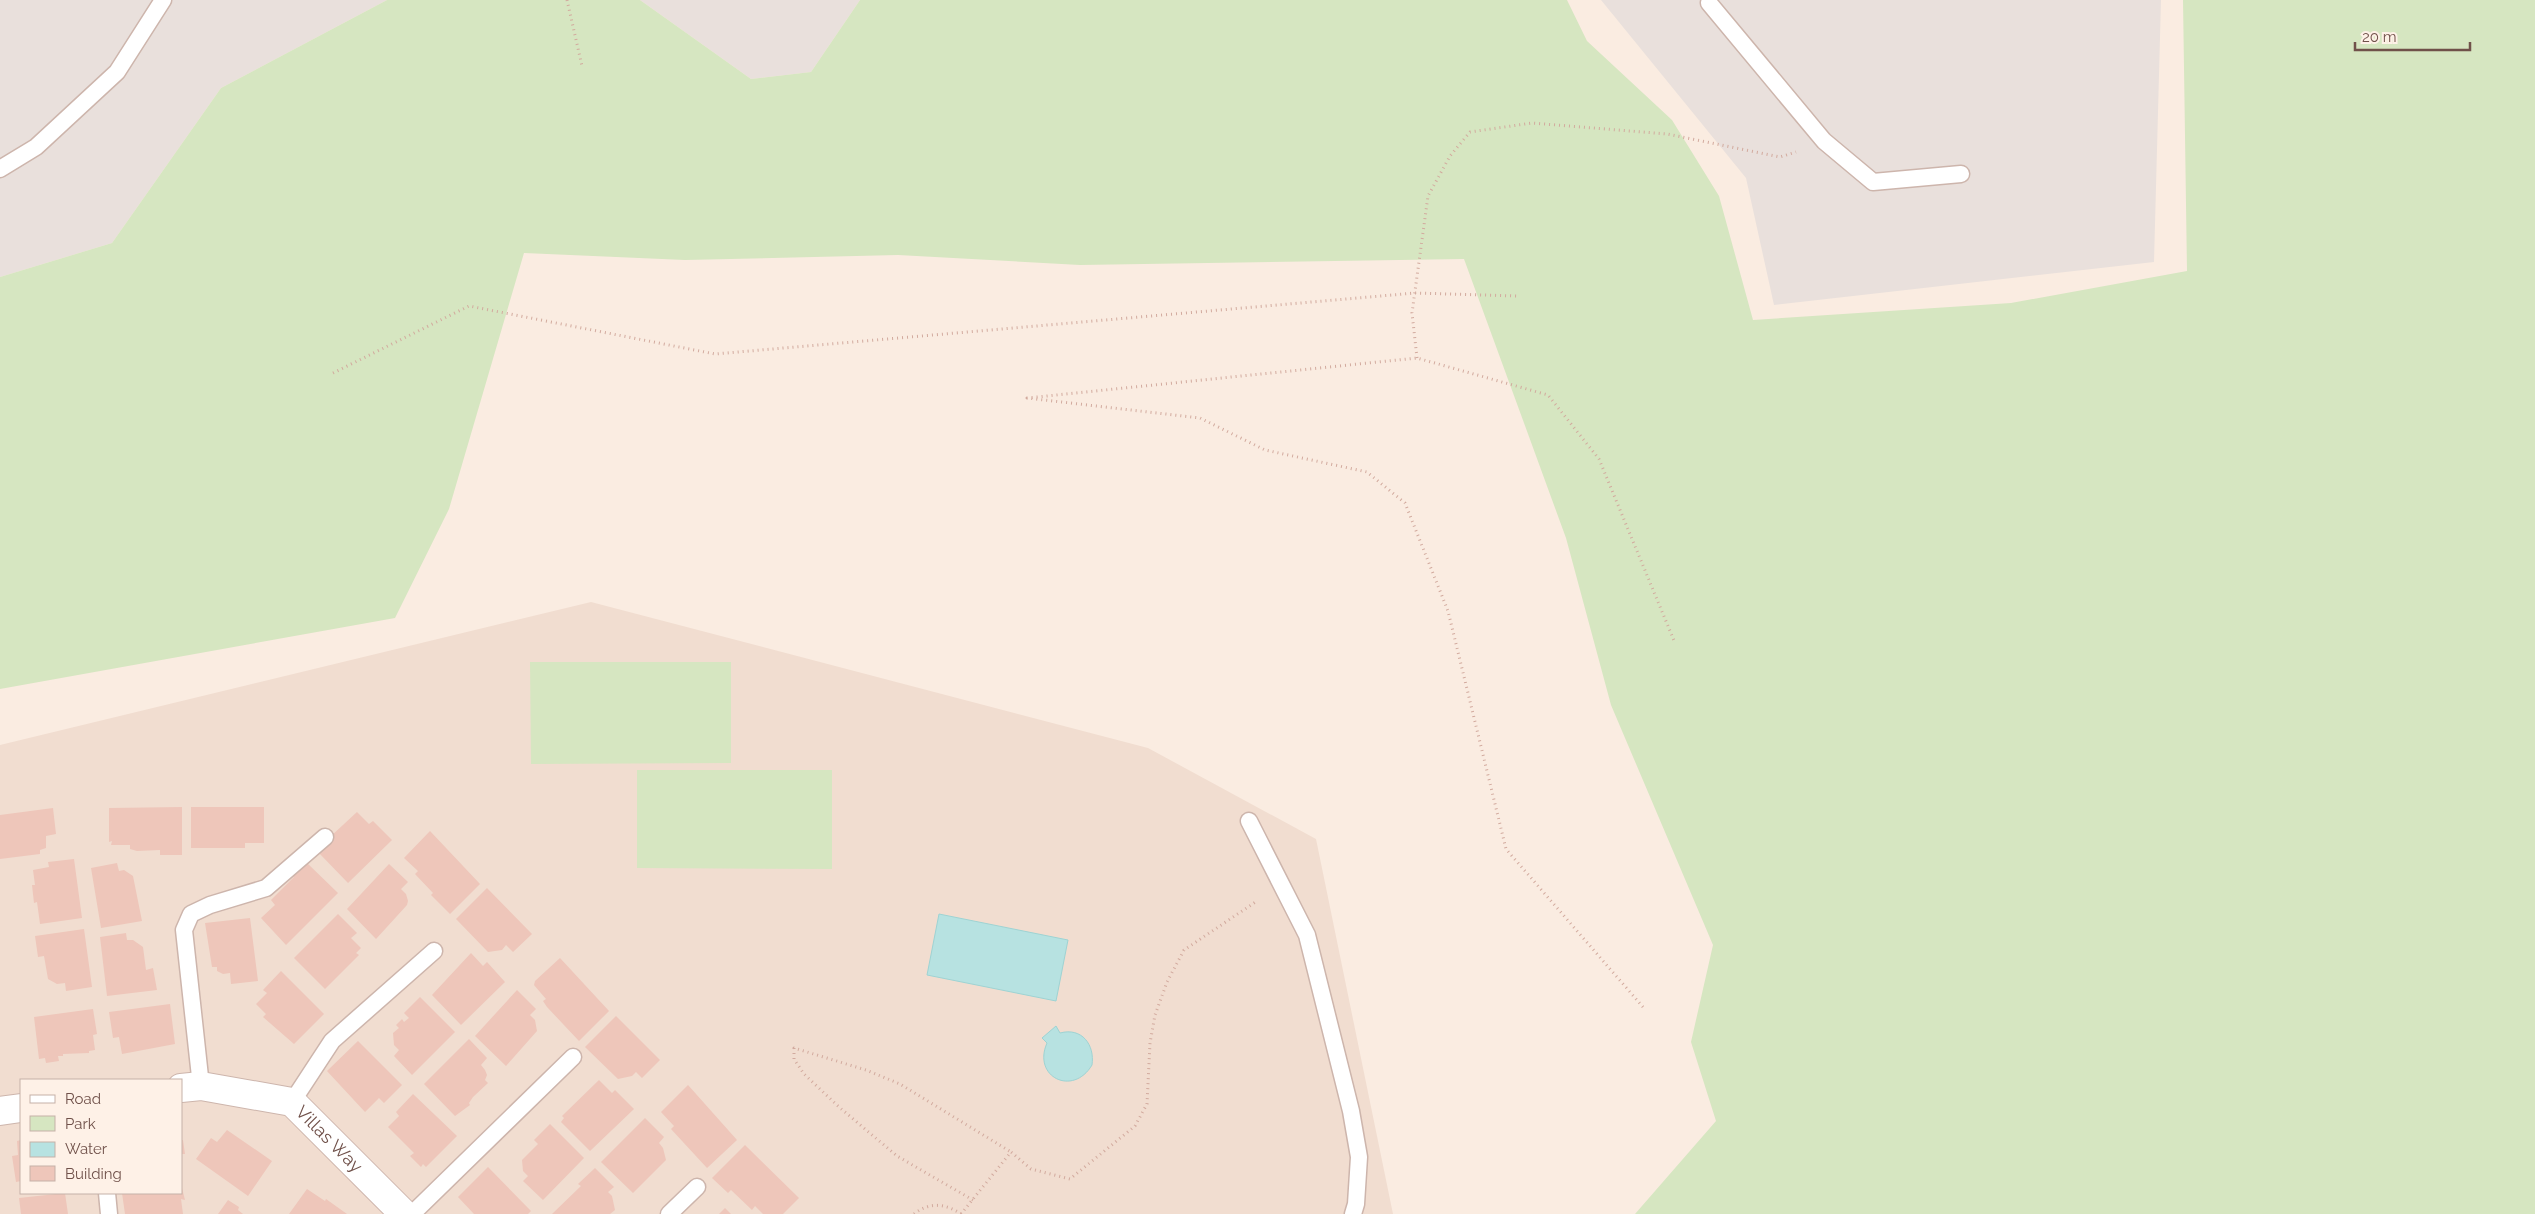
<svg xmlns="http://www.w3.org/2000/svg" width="2535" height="1214" viewBox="0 0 2535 1214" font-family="Raleway,sans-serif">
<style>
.residential{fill:#f1ddd0;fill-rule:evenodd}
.industrial{fill:#e9e0dc}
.green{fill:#d6e6c1}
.water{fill:#b7e2e1;stroke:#9ed3d3}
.building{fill:#eec6ba}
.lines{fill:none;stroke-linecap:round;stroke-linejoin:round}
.service-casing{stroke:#cdb5ac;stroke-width:19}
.minor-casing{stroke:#cdb5ac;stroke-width:30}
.path{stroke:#d2aa9e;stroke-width:3;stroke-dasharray:1 4;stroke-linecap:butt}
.service{stroke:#fff;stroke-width:16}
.minor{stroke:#fff;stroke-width:28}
.labels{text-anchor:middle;stroke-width:4;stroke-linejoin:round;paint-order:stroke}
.street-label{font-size:18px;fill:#70514a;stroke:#fef1e7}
</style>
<rect width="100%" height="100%" fill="#faece1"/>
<path class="residential" d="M591 602 1148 748 1316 839 1393 1214H0V745ZM21 1080H181V1193H21Z"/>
<g class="industrial">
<polygon points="0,0 387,0 221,88 112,243 0,277"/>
<polygon points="640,0 860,0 811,72 751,79"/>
<polygon points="1601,0 2161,0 2154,262 1774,305 1746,178"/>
</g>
<g class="green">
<polygon points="387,0 640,0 751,79 811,72 860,0 1567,0 1587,41 1672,120 1719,196 1753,320 2011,303 2187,271 2183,0 2535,0 2535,1214 1635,1214 1716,1121 1691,1042 1713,945 1611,705 1566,538 1464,259 1080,265 898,255 685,260 524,253 449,509 395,618 0,689 0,277 112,243 221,88"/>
<polygon points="530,662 731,662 731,763 531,764"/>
<polygon points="637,770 832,770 832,869 637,868"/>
</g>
<g class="water">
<polygon points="939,914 1068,940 1056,1001 927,975"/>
<path d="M1056 1026 1060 1033C1082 1027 1095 1045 1092 1065 1073 1097 1032 1077 1047 1043L1042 1038Z"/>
</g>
<g class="building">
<polygon points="182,807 182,855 160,855 160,850 137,851 130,849 130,845 111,845 112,841 109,842 109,808"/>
<polygon points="191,807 264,807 264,843 245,843 245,848 191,848"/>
<polygon points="53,808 56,834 46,836 46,848 40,850 40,854 0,859 0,815"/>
<polygon points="357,812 369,824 373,821 392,840 348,883 319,853 333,840 330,837"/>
<polygon points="430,831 480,884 450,914 431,895 433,893 415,874 418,871 404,858"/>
<polygon points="74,859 82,918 40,924 37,902 34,903 32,885 35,885 33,870 49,867 48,862"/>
<polygon points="117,863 119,871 124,870 133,876 142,921 101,928 91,868"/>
<polygon points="307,863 338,893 286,945 261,918 275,905 271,900 294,877 289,872"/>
<polygon points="389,864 408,882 401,889 406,894 408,901 407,905 376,939 347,909"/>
<polygon points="487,888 532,934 513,952 506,945 502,950 488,952 456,919"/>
<polygon points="338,914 357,933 351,938 361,948 356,953 359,955 325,989 294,958"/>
<polygon points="250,918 258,981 231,984 230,973 223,974 217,971 217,967 212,967 205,923"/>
<polygon points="84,929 92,987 66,991 65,983 57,984 48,979 44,956 38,957 35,936"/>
<polygon points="126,933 127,940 133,940 143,947 146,970 153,968 157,990 107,996 100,937"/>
<polygon points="471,953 483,966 487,962 505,982 461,1025 432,995"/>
<polygon points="560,958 609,1011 579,1041 547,1007 543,1001 546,999 534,985 535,981"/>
<polygon points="281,971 324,1014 294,1044 263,1017 266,1014 256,1004 267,993 263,990"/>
<polygon points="517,990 536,1009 530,1015 535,1020 537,1031 506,1066 475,1036"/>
<polygon points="420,997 455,1032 412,1075 394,1056 399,1050 394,1045 393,1033 399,1028 396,1025 402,1019 404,1022 409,1018 404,1013"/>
<polygon points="170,1004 175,1044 122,1054 119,1037 113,1038 109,1012"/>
<polygon points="93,1009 97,1034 93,1035 95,1050 89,1051 89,1053 63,1054 63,1056 58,1056 59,1061 46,1063 45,1058 39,1059 34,1017"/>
<polygon points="616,1016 660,1060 642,1078 636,1072 632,1076 618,1079 585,1047"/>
<polygon points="469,1039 487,1058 481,1065 485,1070 487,1075 485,1080 488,1083 473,1097 469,1103 470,1105 455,1116 424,1084"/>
<polygon points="358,1041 402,1085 384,1103 379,1098 365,1112 327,1071"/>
<polygon points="599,1080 612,1093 615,1090 634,1109 590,1151 561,1122 564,1118 562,1116"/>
<polygon points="688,1085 737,1140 707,1168 671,1129 674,1126 661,1112"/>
<polygon points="413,1094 457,1136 426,1167 423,1164 421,1167 410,1156 414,1153 388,1127 399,1116 396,1112"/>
<polygon points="645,1118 664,1137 659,1143 663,1148 666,1160 633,1193 601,1162"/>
<polygon points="550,1124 584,1158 543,1200 523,1181 528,1176 523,1171 522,1160 538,1144 534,1140"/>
<polygon points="227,1130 272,1161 248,1196 196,1159 211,1138 217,1142"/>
<polygon points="21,1140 21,1181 16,1182 12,1156 18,1155 17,1141"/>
<polygon points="181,1140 183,1140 185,1154 181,1154"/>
<polygon points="745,1145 799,1198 783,1214 763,1214 755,1206 752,1210 731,1190 728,1193 712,1178"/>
<polygon points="488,1167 531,1211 528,1214 474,1214 458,1197"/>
<polygon points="595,1168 614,1187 608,1192 612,1196 615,1210 610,1214 552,1214 581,1186 578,1184"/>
<polygon points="181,1184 185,1200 181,1199 183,1214 125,1214 122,1193 181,1193"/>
<polygon points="307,1189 325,1201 326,1199 347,1214 289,1214"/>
<polygon points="65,1193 68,1214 21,1214 19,1198"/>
<polygon points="228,1200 239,1207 238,1210 243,1214 218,1214"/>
<polygon points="725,1208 731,1214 719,1214"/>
</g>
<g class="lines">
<defs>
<g id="service">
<polyline points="1709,3 1824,141 1873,182 1961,174"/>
<polyline points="0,169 36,147 117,72 163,0"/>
<polyline points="1249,821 1307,935 1351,1111 1359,1157 1356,1204 1353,1214"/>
<polyline points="201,1086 184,930 191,914 210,905 266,888 325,837"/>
<polyline points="292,1102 332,1041 434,951"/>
<polyline points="107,1193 109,1214"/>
<polyline points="412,1214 573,1057"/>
<polyline points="669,1214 697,1187"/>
</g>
<g id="minor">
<path id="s1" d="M181 1088 201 1086 292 1102 404 1214"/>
<polyline points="0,1111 21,1108"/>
</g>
</defs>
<use href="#service" class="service-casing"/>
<use href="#minor" class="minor-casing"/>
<g class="path">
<polyline points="567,0 582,66"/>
<polyline points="1417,358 1412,313 1428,196 1450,156 1470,132 1532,123 1667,134 1780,157 1796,152"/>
<polyline points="333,373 469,306 715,354 1415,293 1517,296"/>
<polyline points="1643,1007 1506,849 1448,611 1405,503 1367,472 1265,450 1200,418 1027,398 1417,358 1548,395 1599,459 1675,643"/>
<polyline points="973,1200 897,1156 839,1107 804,1074 794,1059 794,1048 866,1070 900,1084 1011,1152"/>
<path d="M914 1214C929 1202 945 1203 961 1214"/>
<polyline points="961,1214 1011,1152 1031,1169 1070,1179 1135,1126 1147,1104 1150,1043 1155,1015 1167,982 1184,950 1257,901"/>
</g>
<use href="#service" class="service"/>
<use href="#minor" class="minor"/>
</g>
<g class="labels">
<g class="street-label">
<text dy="6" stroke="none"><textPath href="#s1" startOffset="165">Villas Way</textPath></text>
</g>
</g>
<rect x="20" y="1079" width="162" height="115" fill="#fef1e7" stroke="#c5b1a8"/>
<rect x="30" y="1095" width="25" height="8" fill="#ffffff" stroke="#c5b1a8"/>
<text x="65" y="1104" font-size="15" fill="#70514a">Road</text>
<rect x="30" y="1116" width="25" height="15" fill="#d6e6c1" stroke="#c5b1a8"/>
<text x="65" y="1129" font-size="15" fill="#70514a">Park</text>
<rect x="30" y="1142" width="25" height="15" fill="#b7e2e1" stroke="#c5b1a8"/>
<text x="65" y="1154" font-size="15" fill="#70514a">Water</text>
<rect x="30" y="1166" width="25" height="15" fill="#eec6ba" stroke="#c5b1a8"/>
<text x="65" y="1179" font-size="15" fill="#70514a">Building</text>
<path d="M2355 42v8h115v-8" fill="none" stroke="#70514a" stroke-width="2.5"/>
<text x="2362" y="42" font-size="15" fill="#70514a" stroke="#fef1e7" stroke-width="4" paint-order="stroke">20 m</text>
</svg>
